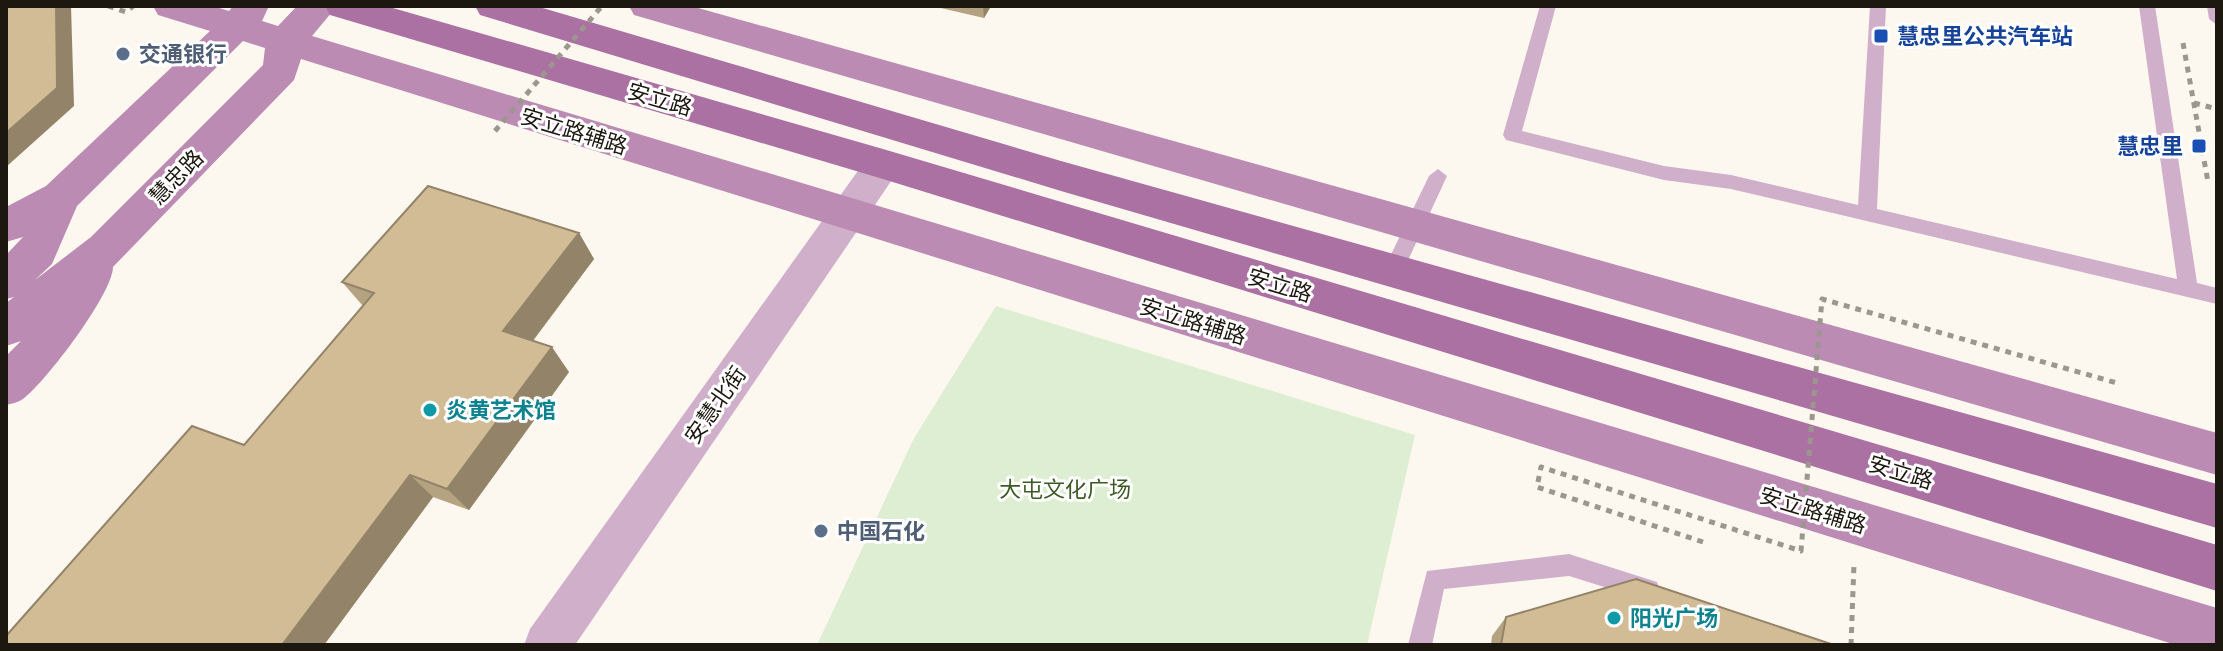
<svg xmlns="http://www.w3.org/2000/svg" width="2223" height="651" viewBox="0 0 2223 651" font-family="'Titillium Web','Noto Sans SC',sans-serif">
<style>
.green{fill:#ddeed2}
.lines{fill:none;stroke-linecap:round;stroke-linejoin:round}
.path{stroke:#9c978e;stroke-width:5;stroke-dasharray:6 6;stroke-linecap:butt}
.lane{fill:#d0afca;fill-rule:evenodd}
.street{fill:#d0afca;fill-rule:evenodd}
.secondary{fill:#bb8bb3;fill-rule:evenodd}
.primary{fill:#ab71a2;fill-rule:evenodd}
.path-bridge{stroke:#9c978e;stroke-width:5;stroke-dasharray:6 6;stroke-linecap:butt}
.wall{fill:#b5a281}
.shaded-wall{fill:#938469}
.building{fill:#d2bc96;stroke:#938469;stroke-width:2}
.transit-dot{fill:#1a4fb4;stroke:#fff;stroke-width:3}
.service-dot{fill:#5c6f8a;stroke:#fff;stroke-width:3}
.culture-dot{fill:#0f9aa8;stroke:#fff;stroke-width:3}
.labels{text-anchor:middle;stroke-width:6;stroke-linejoin:round;paint-order:stroke}
.transit-label{font-size:22px;font-weight:bold;fill:#164399;stroke:#fff;text-anchor:start}
.service-label{font-size:22px;font-weight:bold;fill:#4e5e75;stroke:#fff;text-anchor:start}
.street-label{font-size:22px;fill:#1c180f;stroke:#fff}
.culture-label{font-size:22px;font-weight:bold;fill:#0d838f;stroke:#fff;text-anchor:start}
.park-label{font-size:22px;fill:#3d5a25;stroke:#fff}
</style>
<rect width="100%" height="100%" fill="#fdf8ef"/>
<polygon class="green" points="996,306 1415,435 1367,645 817,645 913,440"/>
<g class="lines">
<g class="path">
<polyline points="108,6 126,12 133,6"/>
<polyline points="2183,43 2208,182"/>
<polyline points="2194,103 2217,109"/>
<polyline points="1851,645 1854,564"/>
</g>
<g class="lane">
<polygon points="1540,6 1556,6 1522,131 1664,166 1731,175 1858,205 1870,6 1886,6 1877,209 2177,279 2139,6 2155,6 2197,283 2217,288 2217,304 1731,189 1664,180 1506,140 1503,135"/>
<polygon points="2207,6 2217,6 2217,25 2209,19"/>
<polygon points="1438,169 1447,176 1404,269 1401,275 1387,275 1384,269 1429,176"/>
<polygon points="1569,554 1657,582 1660,590 1657,598 1649,601 1569,576 1444,589 1432,645 1408,645 1427,571"/>
</g>
<polygon class="street" points="883,150 896,154 901,164 896,174 575,645 524,645 530,629 870,154"/>
<g class="secondary">
<path d="M153 6H213L229 11 233 6H269L262 21 278 26 297 6H337L312 36 2217 608V645H2176L301 59 294 80 113 267C113 293 46 382 23 399 19 402 11 404 6 405V356L21 341 6 346V303L14 297 6 299V255L23 237 6 242V207L46 186 210 31 158 15ZM243 41 265 48 263 65 91 237 35 280 52 264 77 206Z"/>
<polygon points="629,6 691,6 2217,433 2217,475 634,15"/>
</g>
<g class="primary">
<polygon points="325,6 386,6 883,149 2217,545 2217,591 883,179 330,15"/>
<polygon points="475,6 536,6 1061,161 2217,484 2217,528 1061,191 480,15"/>
</g>
<g class="path-bridge">
<polyline points="495,131 602,6"/>
<polyline points="1703,542 1537,487 1541,467 1801,551 1822,299 2117,383"/>
</g>
</g>
<g class="wall">
<polygon points="932,6 991,6 984,18"/>
<polygon points="579,233 594,259 533,341 569,372 469,510 433,497 324,645 6,645 244,445 363,306 342,282"/>
<polygon points="1506,617 1834,645 1491,645 1492,636"/>
</g>
<g class="shaded-wall">
<polygon points="56,6 71,6 74,106 6,167 6,133"/>
<polygon points="983,6 991,6 984,18"/>
<polygon points="579,233 594,259 521,356 503,331"/>
<polygon points="552,347 569,372 469,510 447,489"/>
<polygon points="410,475 433,497 324,645 282,645"/>
</g>
<g class="building">
<polygon points="6,6 56,6 57,88 6,133"/>
<polygon points="428,186 579,233 503,331 552,347 447,489 410,475 282,645 6,645 6,636 192,426 244,445 374,293 342,282"/>
<polygon points="1636,579 1834,645 1501,645 1506,617"/>
</g>
<g class="transit-dot">
<rect x="1873" y="28" width="16" height="16" rx="4"/>
<rect x="2191" y="138" width="16" height="16" rx="4"/>
</g>
<g class="service-dot">
<circle cx="123" cy="54" r="8"/>
<circle cx="821" cy="531" r="8"/>
</g>
<g class="culture-dot">
<circle cx="430" cy="410" r="8"/>
<circle cx="1614" cy="618" r="8"/>
</g>
<g class="labels">
<g class="transit-label">
<text x="1897" y="44">慧忠里公共汽车站</text>
<text x="2183" y="154" text-anchor="end">慧忠里</text>
</g>
<g class="service-label">
<text x="139" y="62">交通银行</text>
<text x="837" y="539">中国石化</text>
</g>
<g class="street-label">
<text transform="translate(660 99) rotate(16)" y="8">安立路</text>
<text transform="translate(574 131) rotate(17)" y="8">安立路辅路</text>
<text transform="translate(176 177) rotate(-46)" y="8">慧忠路</text>
<text transform="translate(1280 285) rotate(17)" y="8">安立路</text>
<text transform="translate(1193 321) rotate(17)" y="8">安立路辅路</text>
<text transform="translate(715 405) rotate(-55)" y="8">安慧北街</text>
<text transform="translate(1901 472) rotate(17)" y="8">安立路</text>
<text transform="translate(1813 510) rotate(17)" y="8">安立路辅路</text>
</g>
<g class="culture-label">
<text x="446" y="418">炎黄艺术馆</text>
<text x="1630" y="626">阳光广场</text>
</g>
<g class="park-label">
<text x="1065" y="497">大屯文化广场</text>
</g>
</g>
<rect width="2223" height="651" fill="none" stroke="#1c180f" stroke-width="16"/>
</svg>
